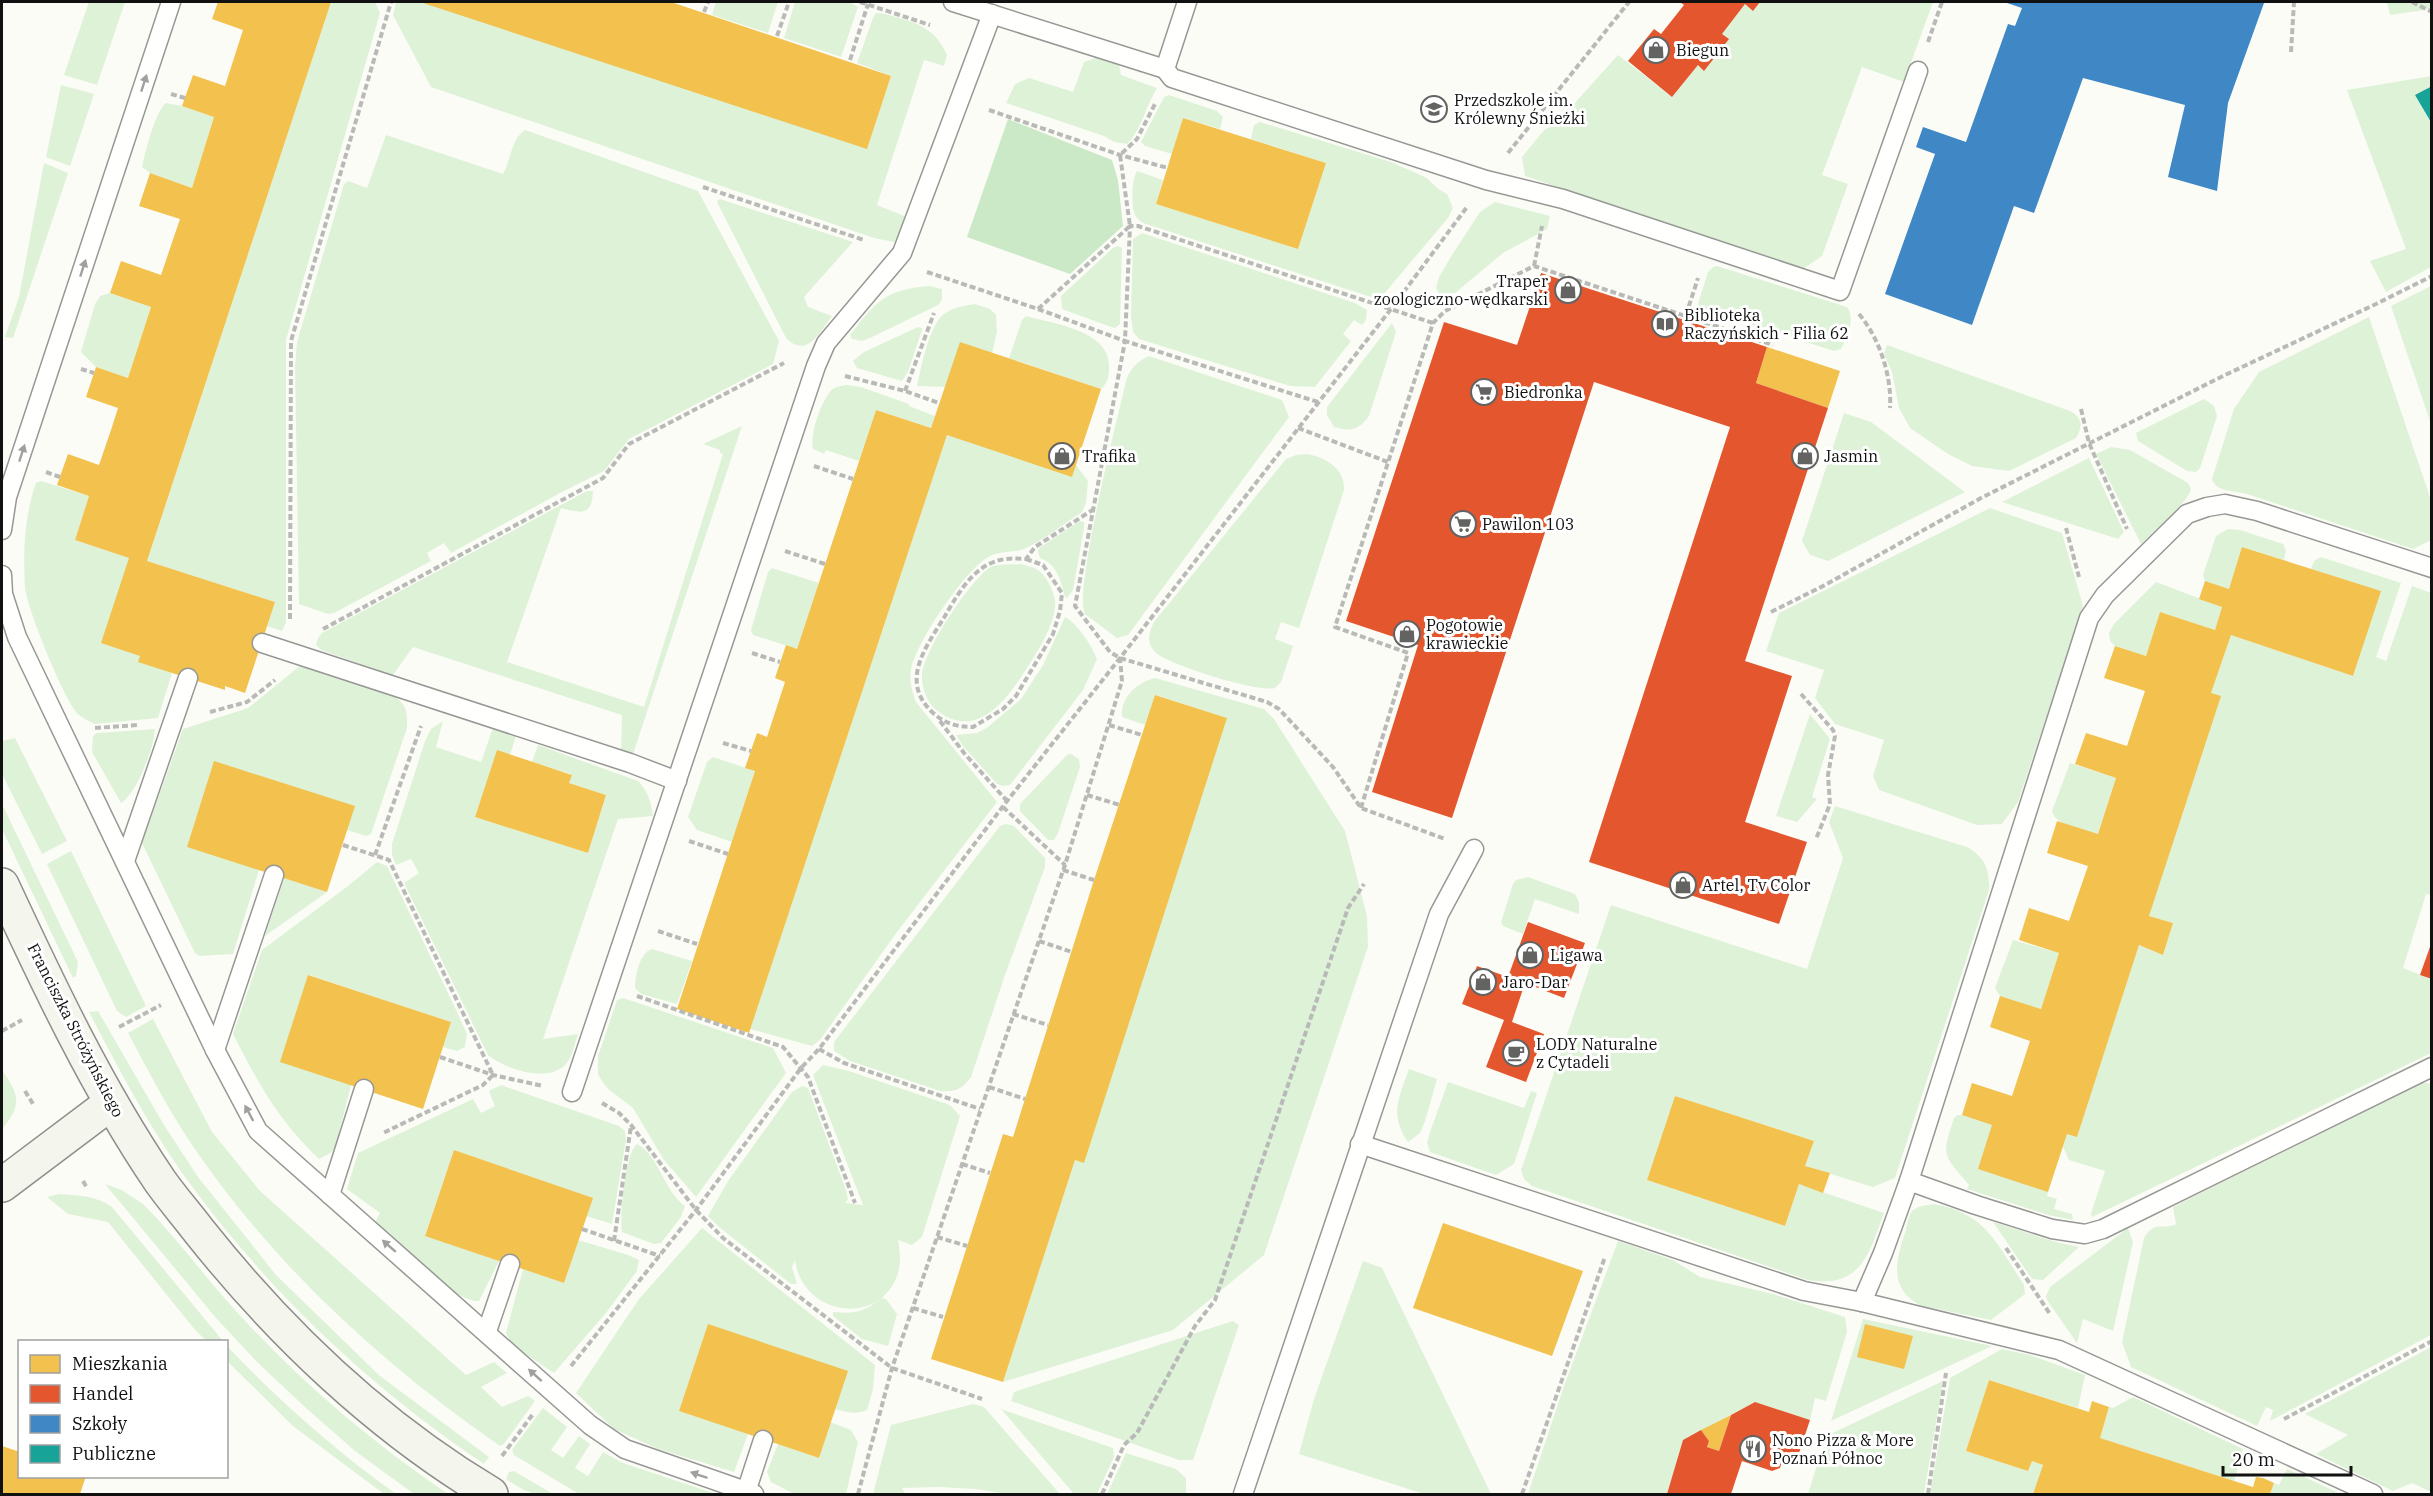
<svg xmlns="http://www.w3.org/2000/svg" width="2433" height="1496" viewBox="0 0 2433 1496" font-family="'IBM Plex Serif',serif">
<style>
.green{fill:#def2d8}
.forest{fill:#cbe9c6}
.homes{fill:#f2c14e}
.shops{fill:#e4572e}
.schools{fill:#3f88c5}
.public{fill:#17a398}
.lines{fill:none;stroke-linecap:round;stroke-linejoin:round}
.lane-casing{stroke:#979795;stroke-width:21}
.secondary-casing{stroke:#8d8d8b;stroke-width:36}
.path{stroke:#b9b9b8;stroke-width:4;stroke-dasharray:6 3;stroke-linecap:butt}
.lane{stroke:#fffffe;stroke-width:18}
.secondary{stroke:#f4f5ec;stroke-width:33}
.oneway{fill:#a0a09f}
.labels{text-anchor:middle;stroke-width:6;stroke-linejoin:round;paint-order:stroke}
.poi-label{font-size:16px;fill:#111;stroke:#fff;text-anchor:start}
.street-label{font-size:16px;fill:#111;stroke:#fff}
</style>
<rect width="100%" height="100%" fill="#fcfcf7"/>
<g class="green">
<polygon points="89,2 125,2 97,85 64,75"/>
<polygon points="331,2 375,2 380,13 286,340 286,622 282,631 267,626 275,602 147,561"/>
<path d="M396 2H424L867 148 891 76 857 63 873 18 876 13C885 13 892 16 900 18 923 25 937 32 947 55L944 66 924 60 877 205 909 218 903 232 894 242 874 238 431 87 393 15Z"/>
<polygon points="716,2 778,2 768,33 712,15"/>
<polygon points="795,2 849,2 858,7 841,57 784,38"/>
<polygon points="1760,2 1933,2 1904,82 1862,67 1822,175 1848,184 1822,256 1803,269 1525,176 1522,157 1545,129 1554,126 1618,55 1672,97 1698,65 1704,70 1728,40 1722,34 1745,4 1753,10"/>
<polygon points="2387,2 2431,2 2431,9 2390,15"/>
<path d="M1101 56 1119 65 1121 75 1157 88C1147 104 1140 133 1127 144L1114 142 1104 136 1006 103 1015 84 1029 78 1073 92 1084 62Z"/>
<polygon points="2431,76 2431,86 2415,95 2431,124 2431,267 2386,292 2370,261 2406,249 2347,90"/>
<polygon points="61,85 94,94 70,166 46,157"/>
<polygon points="1169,95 1217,111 1223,117 1220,129 1183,118 1172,154 1145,146 1141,142 1164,97"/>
<path d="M166 103 182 106 214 117 192 188 150 173 142 167C145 152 155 112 166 103Z"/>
<path d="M1260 122 1391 162 1427 178 1437 188 1447 194 1453 208 1448 218 1383 295 1377 299 1143 223C1139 220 1135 217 1134 212 1131 202 1132 179 1137 171L1163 180 1156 204 1298 249 1326 163 1251 139 1254 125Z"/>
<path d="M525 130 698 191 779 341 773 364 629 439 604 471 560 493 451 553 444 543 427 553 431 561 334 613 328 614 299 604 295 366 297 342 344 184 348 181 367 188 386 135 503 174C511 160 511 139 525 130Z"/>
<polygon points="44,163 68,173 13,338 5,337 19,297"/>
<path d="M720 199 853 242 804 297 808 307 832 316C820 332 807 359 786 338L718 204 717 201Z"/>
<polygon points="1495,202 1550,216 1547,229 1503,253 1455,293 1444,296 1439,294 1436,288 1439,277 1452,255 1480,212"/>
<polygon points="1142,233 1355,303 1367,310 1366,320 1362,325 1354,320 1343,334 1351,341 1315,387 1290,386 1139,339 1133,332 1131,317 1133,239"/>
<polygon points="1118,246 1122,248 1120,324 1115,328 1111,327 1062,309 1061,296 1113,248"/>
<path d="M1717 266 1847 307C1856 319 1847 337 1841 349L1834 351 1697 307 1708 272 1713 267Z"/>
<path d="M929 286 942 289V300L938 305 870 338 862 341 852 339 850 335C876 301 885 290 929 286Z"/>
<polygon points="2431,286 2431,424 2391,306"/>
<polygon points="110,293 151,307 128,378 96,367 81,352 95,304 100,296"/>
<path d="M975 304 990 309 996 315 997 332 992 353 945 387 917 386C921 368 928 332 940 318 948 308 962 306 975 304Z"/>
<path d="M1026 316C1054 324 1110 330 1109 367 1109 376 1108 383 1101 389L1009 358 1022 320Z"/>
<path d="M2369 317 2431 500V540L2413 549 2247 494C2234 491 2216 492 2212 479L2234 409 2259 372Z"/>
<path d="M1392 323 1396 332 1369 416C1359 430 1351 432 1334 427L1327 415V407Z"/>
<polygon points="918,327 922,328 922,330 908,372 902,381 857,368 853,361 864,352"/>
<path d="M1887 345 2070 411C2083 418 2083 426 2076 438L2009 471 1972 466 1948 454 1910 428 1899 408 1892 372 1884 354Z"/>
<path d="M1149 356 1282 400 1289 417 1128 635 1117 638 1085 614C1073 593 1118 416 1126 381 1130 368 1137 362 1149 356Z"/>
<path d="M847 385 861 387 909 404V406L935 416 931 428 876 410 859 461 826 450 824 454 813 449C810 433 820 405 830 392 834 386 841 386 847 385Z"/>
<polygon points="2204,399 2214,406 2217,416 2200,468 2196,472 2187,471 2138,441 2136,433"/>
<polygon points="1844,413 1871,422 1965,492 1828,561 1810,555 1802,541"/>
<path d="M742 426 632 757 621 753 622 715 413 647 393 675 321 650 316 645 318 638 322 633 587 491H593C592 517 580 513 561 508L507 662 644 707 723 454 720 453V450L703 444Z"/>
<path d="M947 435 1076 465 1088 481 1086 503 1082 512C1064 524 1044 540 1024 549 1013 553 999 551 988 557 965 570 915 644 911 670 909 682 912 691 916 702L997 802 897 932 820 1040 812 1046 750 1029Z"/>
<path d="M2111 447 2130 450 2188 483C2190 488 2192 488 2190 492 2184 506 2152 532 2141 544L2096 454Z"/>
<path d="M1307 454C1325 457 1345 468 1344 490L1299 628 1281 622 1275 639 1293 646 1281 682 1275 688C1259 693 1168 665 1155 652 1146 643 1149 631 1154 622L1286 459 1296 455Z"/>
<polygon points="2089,458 2124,532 2118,539 2002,502"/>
<path d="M41 481 89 496 75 540 129 558 140 656 172 673 158 718 95 724C90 722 84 719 79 715 65 703 27 608 25 588 23 552 24 517 36 483Z"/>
<polygon points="1990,508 2062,533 2083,606 2018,802 2002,824 1977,825 1879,790 1873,776 1884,740 1835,724 1815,698 1824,670 1766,651 1779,613"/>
<path d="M1080 521 1084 522V528L1073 590 1067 598 1065 597C1061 581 1057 564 1040 558L1038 552 1039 548Z"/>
<polygon points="2228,529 2240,530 2283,544 2286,551 2284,560 2243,547 2229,589 2205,581 2203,575 2216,536"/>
<polygon points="2321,557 2401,583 2376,657 2386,661 2412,586 2431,593 2431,895 2426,894 2403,968 2431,979 2431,1053 2092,1217 2091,1213 2105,1171 2069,1160 2063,1147 2067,1134 2077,1136 2139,945 2163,955 2173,923 2149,916 2211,693 2231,635 2353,676 2380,591 2311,569 2314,561"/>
<path d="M1021 564C1026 566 1034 567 1038 570 1046 575 1054 591 1055 601 1057 619 1041 646 1032 660 1011 694 979 745 935 709 927 702 921 686 922 676 923 651 969 582 989 568 997 563 1012 565 1021 564Z"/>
<polygon points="772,568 819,583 797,649 753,635 751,630 768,572"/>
<polygon points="2156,582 2222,607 2215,630 2160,612 2146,656 2115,646 2110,641 2109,633 2114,624"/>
<path d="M1065 617C1077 623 1092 646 1097 659L1083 690 1010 785 1003 786 997 784 963 746 956 735 977 733 988 727 1021 699 1043 665Z"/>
<path d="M301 665C325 672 384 685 400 701 408 708 407 719 407 728L371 834 366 836 347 830 259 870 233 954 199 956 195 953 142 843 183 729 248 708Z"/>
<path d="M1155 678 1264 709 1274 719 1345 831 1367 916 1368 947 1264 1255 1173 1330 1003 1382 1075 1160 1227 718 1156 695 1145 725 1122 717C1120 698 1137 682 1155 678Z"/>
<polygon points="1810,714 1830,739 1812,797 1817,799 1797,822 1776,816"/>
<path d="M443 721 436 747 481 762 493 728 516 736 510 755 497 751 475 817 588 853 606 795 569 783 571 774 532 762 538 745 638 781C648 791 651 802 653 816L618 819 543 1039 578 1034C575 1043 572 1058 566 1064 548 1084 505 1069 488 1055L404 883 419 873 411 859 396 865 392 855V844L425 741 431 729Z"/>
<path d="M155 729C154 748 137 793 121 803L92 752 93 736 97 733Z"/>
<polygon points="15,738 67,841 42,854 2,774 2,741"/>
<polygon points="1071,754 1079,759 1080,767 1058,833 1054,840 1048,840 1020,811 1020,804 1067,755"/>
<polygon points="713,757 755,771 732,842 697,830 688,817 707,762"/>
<path d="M2070 763 2116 778 2098 834C2084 830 2055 826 2052 811Z"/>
<polygon points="2,804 78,962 76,976 73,978 2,829"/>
<path d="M1835 806 1967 847C1985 857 1990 870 1989 890L1895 1178 1873 1187 1805 1166 1814 1141 1675 1096 1647 1180 1785 1226 1799 1184 1884 1213C1869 1254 1861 1289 1808 1280L1532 1186 1524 1179 1521 1170 1611 905 1807 969 1843 858 1829 822Z"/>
<path d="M1006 824 1014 826 1045 858V867L1005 975 971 1077C961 1090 956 1092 940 1091L850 1061 834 1051V1042L1000 826Z"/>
<polygon points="71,851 146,1006 126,1017 117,1011 47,864"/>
<path d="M377 862 387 866 458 1014 467 1034 465 1047 457 1051 443 1047 451 1022 309 975 351 1085 336 1145 332 1152 319 1159C278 1120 258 1083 233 1034L262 950 348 886Z"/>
<polygon points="1528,877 1575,894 1579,902 1579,914 1535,899 1523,934 1503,926 1501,922 1513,884 1516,880"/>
<polygon points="284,878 327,892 265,936"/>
<polygon points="2013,940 2059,953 2041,1009 2000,996 1995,988"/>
<path d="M652 949 692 961 677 1004 641 994 635 988C635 976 639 953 652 949Z"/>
<polygon points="623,998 773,1048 786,1073 696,1197 664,1160 633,1108 607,1088 598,1075 598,1056 617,1000"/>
<path d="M98 1011 164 1125 198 1177 276 1275 380 1376 489 1457 484 1464C368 1386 267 1290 185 1177 148 1125 118 1068 89 1012Z"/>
<path d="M153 1019 212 1132 260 1191 466 1375 494 1362 507 1373 481 1387 502 1407 528 1396 535 1401 503 1445 500 1446C385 1366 280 1271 199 1155 172 1117 150 1074 128 1033Z"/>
<path d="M823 1065 849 1071 950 1105 960 1116 922 1237 912 1245 898 1240C900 1251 901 1262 898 1273 881 1328 802 1316 795 1260L792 1267 797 1284H791L719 1227 708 1216 728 1181 792 1092 802 1086 808 1088 846 1190 848 1199 845 1203 863 1205 813 1075Z"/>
<path d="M1409 1069 1437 1079 1425 1121 1420 1133 1408 1142C1389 1114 1399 1098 1409 1069Z"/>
<path d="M2 1070C20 1096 22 1105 2 1129Z"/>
<polygon points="1448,1082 1524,1108 1531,1091 1537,1093 1514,1164 1496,1175 1430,1152 1427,1143 1429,1135"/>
<path d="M2421 1082 2431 1084V1335L2270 1421 2273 1410 2266 1407 2257 1426 2131 1367 2122 1342 2144 1238C2155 1219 2163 1231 2176 1224L2173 1207Z"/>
<path d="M501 1085 619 1126 625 1131 626 1140 612 1224 586 1216 592 1198 454 1150 425 1235 499 1261 479 1301C454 1303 394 1242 374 1224L380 1213 347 1189 358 1153 473 1099 481 1113 495 1106 489 1091Z"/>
<path d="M1957 1115H1962L1992 1125 2048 1192 2047 1196 2057 1199 2054 1209 2072 1214 2073 1220 2048 1215 1967 1189 1969 1185C1943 1154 1941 1157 1954 1118Z"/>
<path d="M637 1144C658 1154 664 1191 685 1206L681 1217 661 1243 654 1244 622 1232C620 1215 624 1156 637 1144Z"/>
<path d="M105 1184 122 1190 143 1204C181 1242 212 1287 249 1325 309 1389 376 1445 448 1494H414L355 1451 306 1408 257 1362 216 1318Z"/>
<path d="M59 1194C79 1195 96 1196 112 1207L223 1341H207L196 1331 108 1222 68 1214 47 1197Z"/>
<path d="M1934 1204C1986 1213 1997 1244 2024 1285L2025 1294 1991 1320 1922 1306C1889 1290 1895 1263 1905 1233 1907 1227 1908 1216 1912 1211 1917 1206 1928 1205 1934 1204Z"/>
<polygon points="1993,1222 2056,1242 2079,1247 2043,1280 2032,1279"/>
<path d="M702 1228 875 1365 873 1389 867 1410C855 1415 846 1412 835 1409L708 1325 679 1411 748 1434 734 1472 658 1449 614 1429 576 1393 639 1299Z"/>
<polygon points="2128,1228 2133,1242 2113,1331 2083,1319 2077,1343 2047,1300 2046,1296 2050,1287"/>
<polygon points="578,1240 628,1255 639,1260 637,1271 606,1313 554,1373 511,1344 506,1333 523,1269 564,1283"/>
<polygon points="1618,1241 1673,1260 1700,1277 1773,1294 1845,1317 1847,1332 1826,1401 1815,1398 1810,1420 1755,1402 1683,1440 1667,1494 1528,1494 1564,1386"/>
<polygon points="1363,1261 1382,1268 1491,1494 1424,1494 1299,1454 1314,1399"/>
<path d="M882 1298 886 1299 897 1314 888 1346 862 1339 833 1316V1312C856 1314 863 1312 882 1298Z"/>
<polygon points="1863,1319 1992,1346 1831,1421"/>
<polygon points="1233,1321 1239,1325 1193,1460 1179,1460 1011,1401 1014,1392"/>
<path d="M226 1345C278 1400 335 1450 396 1494H384L293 1426 227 1361Z"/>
<polygon points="2431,1347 2431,1492 2412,1483 2393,1491 2316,1454 2348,1435 2305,1414"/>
<polygon points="2002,1349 2030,1355 2085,1375 2078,1408 1989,1380 1966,1451 2028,1471 2032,1461 2043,1465 2033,1494 1930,1494 1950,1378"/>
<polygon points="1943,1381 1924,1494 1808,1494 1826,1436"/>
<polygon points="2133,1397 2243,1449 2234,1481 2100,1438 2109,1407 2113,1408"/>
<polygon points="973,1404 984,1407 1060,1494 1006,1494 976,1489 939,1487 902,1488 905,1494 873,1494 891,1425"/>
<polygon points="543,1408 567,1427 551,1450 563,1458 579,1436 590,1444 575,1468 588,1476 603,1452 623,1463 716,1494 579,1494 514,1455 512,1450"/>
<polygon points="1001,1409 1113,1448 1114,1457 1097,1494 1074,1494"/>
<polygon points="830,1422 851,1430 858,1442 846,1494 794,1494 771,1482 767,1472 778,1444 819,1458"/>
<polygon points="1126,1453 1176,1469 1186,1478 1186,1494 1107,1494"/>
<polygon points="2287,1469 2341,1494 2270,1494 2274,1483 2279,1485"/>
<path d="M514 1471 553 1494C529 1495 526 1492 506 1479L509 1472Z"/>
</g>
<polygon class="forest" points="1008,119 1112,160 1118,180 1123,226 1070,274 967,237"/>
<g class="homes">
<polygon points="218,2 331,2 147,561 275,602 245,693 225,686 225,690 138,662 140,656 101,643 129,558 75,540 89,496 57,485 68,454 99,465 112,427 118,408 86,397 96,367 128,378 151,307 110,293 121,261 161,275 180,219 139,206 150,173 192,188 214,117 182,106 193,75 225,86 243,30 212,19"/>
<polygon points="420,2 671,2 891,76 867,149"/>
<polygon points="1183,118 1326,163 1298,249 1156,204"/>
<polygon points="960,342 1101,389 1072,477 947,435 749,1033 677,1009 755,771 745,768 757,733 767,737 785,682 775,678 786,645 797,649 876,410 931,428"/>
<polygon points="1767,347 1840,371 1828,408 1756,383"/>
<polygon points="2242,547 2381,591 2353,676 2231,635 2211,693 2221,696 2149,916 2173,923 2163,955 2139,945 2077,1137 2067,1134 2048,1192 1978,1169 1992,1125 1962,1115 1972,1083 2012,1096 2030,1041 1990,1027 2000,996 2041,1009 2059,953 2019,940 2029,908 2069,921 2088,866 2047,853 2057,821 2098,834 2116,778 2075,764 2086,733 2127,746 2145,691 2104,678 2115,646 2146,656 2160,612 2215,630 2222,607 2199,599 2205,581 2229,589"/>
<polygon points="1155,695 1227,718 1084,1163 1075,1160 1003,1382 931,1359 1003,1134 1013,1137 1094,880"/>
<polygon points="497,750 572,775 569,783 606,795 588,853 475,817"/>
<polygon points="214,761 355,806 327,892 187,847"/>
<polygon points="308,975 451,1022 423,1109 280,1062"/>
<polygon points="1675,1096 1814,1141 1805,1166 1830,1173 1823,1193 1799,1184 1785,1226 1647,1180"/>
<polygon points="454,1150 593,1198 564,1283 425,1236"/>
<polygon points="1443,1223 1583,1271 1552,1356 1413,1308"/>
<polygon points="708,1324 848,1371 819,1458 679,1411"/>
<polygon points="1865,1324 1913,1336 1904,1369 1857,1357"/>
<polygon points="1989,1380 2089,1412 2092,1401 2109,1407 2100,1438 2253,1487 2256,1477 2263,1478 2274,1483 2270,1494 2033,1494 2043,1465 2032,1461 2028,1471 1966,1451"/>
<polygon points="1731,1415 1719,1451 1707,1447 1709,1441 1701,1430"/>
<polygon points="2,1446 20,1452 20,1476 86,1476 80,1494 2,1494"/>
</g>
<g class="shops">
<polygon points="1680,2 1760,2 1753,11 1745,4 1722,34 1729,39 1704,71 1698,65 1672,97 1628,61 1654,29 1661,34 1684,5"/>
<polygon points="1541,273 1767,347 1756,383 1828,408 1745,661 1792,676 1745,822 1807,842 1779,924 1589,862 1730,427 1594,382 1452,818 1372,792 1418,645 1346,621 1444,322 1517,345"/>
<polygon points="1528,922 1585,943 1564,998 1525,983 1512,1022 1544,1034 1526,1082 1486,1067 1504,1020 1462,1004 1477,966 1508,977"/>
<polygon points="2431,944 2432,944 2432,979 2420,975"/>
<polygon points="1755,1402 1810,1420 1797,1459 1784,1455 1780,1468 1772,1471 1742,1461 1731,1494 1667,1494 1683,1440 1701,1430 1709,1441 1707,1447 1719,1451 1731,1415"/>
</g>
<polygon class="schools" points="2004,2 2264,3 2228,103 2217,191 2168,177 2185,105 2083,78 2034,213 2014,206 1972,325 1885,294 1935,154 1916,147 1923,127 1966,142 2008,24 2015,26 2022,8"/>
<polygon class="public" points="2432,86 2432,124 2415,95"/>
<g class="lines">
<defs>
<g id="lane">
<polyline points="953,2 1165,69 1172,78 1486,180 1563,199 1840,291 1918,71"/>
<polyline points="1165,69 1187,2"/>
<polyline points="2,530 7,497 171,2"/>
<polyline points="2,575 3,594 17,637 215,1050 258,1131 590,1425 625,1449 754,1494"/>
<polyline points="262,643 630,763 677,781"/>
<polyline points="125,861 188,678"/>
<polyline points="215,1050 274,875"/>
<polyline points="572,1092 816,366 826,343 902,253 992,14"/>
<polyline points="1360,1144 1804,1291 1862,1302 2059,1350 2373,1494"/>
<polyline points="1909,1181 1976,1205 2052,1229 2085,1234 2103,1229 2432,1067"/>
<polyline points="330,1195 364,1089"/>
<polyline points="1862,1302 1883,1253 1909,1181 2089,618 2105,595 2187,514 2207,507 2225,504 2257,511 2432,568"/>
<polyline points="487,1331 510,1264"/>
<polyline points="746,1492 763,1440"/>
<polyline points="1243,1494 1439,914 1474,849"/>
</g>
<g id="secondary">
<path d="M2 885C49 986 97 1088 160 1181 172 1198 186 1214 199 1231 280 1333 379 1427 491 1494"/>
<polyline points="2,1185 111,1103"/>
</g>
</defs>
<use href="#lane" class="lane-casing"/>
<use href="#secondary" class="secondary-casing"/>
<g class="path">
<polyline points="860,2 930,25"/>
<polyline points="2412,2 2432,12"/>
<polyline points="704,12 708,2"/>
<polyline points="777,36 789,2"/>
<polyline points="1928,42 1942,2"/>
<polyline points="2291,52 2294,2"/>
<polyline points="850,60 868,4"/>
<polyline points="171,94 185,98"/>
<polyline points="989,110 1120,155 1168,168"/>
<polyline points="1508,153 1629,2"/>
<polyline points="703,187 864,240"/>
<polyline points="1534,266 1542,226"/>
<polyline points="927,272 1038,309 1125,341 1075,606 1110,652 1120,658 1267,702 1279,709 1333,767 1361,808 1445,839"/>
<polyline points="1038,309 1130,226 1120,155 1137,139 1155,104"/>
<path d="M1859 314C1880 339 1892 377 1890 408"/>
<polyline points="1686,315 1698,278"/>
<polyline points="81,369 94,373"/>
<polyline points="845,376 905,391 939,403"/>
<polyline points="905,391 934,313"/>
<polyline points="1318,402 1125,341 1130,226 1138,226 1433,323"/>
<polyline points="2081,409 2089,443 2127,529"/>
<polyline points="1298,428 1388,462"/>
<polyline points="814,466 853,479"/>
<polyline points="46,472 60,477"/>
<polyline points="2066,528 2079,577"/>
<polyline points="785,551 825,564"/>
<path d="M1026 559 1043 565 1062 593 1060 611 1053 634 1016 696 1003 709 973 727C956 727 943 723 931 711 900 680 926 647 945 616 956 597 969 574 989 564 1001 558 1013 558 1026 559L1035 547 1094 509"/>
<polyline points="1771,612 1825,585 1981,498 2223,376 2376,304 2432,276"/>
<polyline points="290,619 291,341 391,2"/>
<polyline points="323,629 603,478 629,444 784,363"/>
<polyline points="752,653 780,662"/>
<polyline points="1801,694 1833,730 1835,736 1828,775 1830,804 1816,839"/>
<polyline points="210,712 247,702 275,680"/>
<polyline points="940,721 964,753 1007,801"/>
<polyline points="1109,725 1142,735"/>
<polyline points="95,728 138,725"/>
<polyline points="723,743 751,751"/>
<polyline points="1087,795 1120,805"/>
<polyline points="1003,807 1065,865"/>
<polyline points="1361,808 1408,653 1335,627 1433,323 1445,311 1534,266 1773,345"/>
<polyline points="689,841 728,854"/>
<polyline points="343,845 389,860 493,1075 483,1085 383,1133"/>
<polyline points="375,855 421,726"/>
<polyline points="1063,870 1094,880"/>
<polyline points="658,931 697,944"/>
<polyline points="1039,941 1072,952"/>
<polyline points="637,996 783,1047 808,1077 855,1203"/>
<polyline points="1013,1014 1048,1025"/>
<polyline points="119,1027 161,1005"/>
<polyline points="2,1031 22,1020"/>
<polyline points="819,1049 844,1063 980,1109"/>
<polyline points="440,1057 493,1075 543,1086"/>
<polyline points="989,1087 1025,1099"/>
<polyline points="25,1091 33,1104"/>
<polyline points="602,1103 619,1113 631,1125 696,1210 723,1238 892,1368 982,1399"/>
<polyline points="962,1164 990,1173"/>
<polyline points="83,1181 87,1188"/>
<polyline points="582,1229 660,1256"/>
<polyline points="937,1237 967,1246"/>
<polyline points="614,1241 631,1126"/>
<polyline points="2006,1248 2050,1314"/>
<polyline points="913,1308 943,1317"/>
<polyline points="571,1366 696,1210 801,1068 819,1049 1007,801 1120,658"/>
<polyline points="2284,1419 2432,1341"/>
<polyline points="502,1456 533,1414"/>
<polyline points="858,1494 892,1368 1065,865 1122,681 1120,658 1391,309 1467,207"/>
<polyline points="1102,1494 1124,1445 1137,1433 1195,1326 1215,1300 1348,908 1364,884"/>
<polyline points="1522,1494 1605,1257"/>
<polyline points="1928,1494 1946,1373"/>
</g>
<use href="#lane" class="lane"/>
<use href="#secondary" class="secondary"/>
</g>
<defs><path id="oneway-solid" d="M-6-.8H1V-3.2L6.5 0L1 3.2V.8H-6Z" transform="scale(1.5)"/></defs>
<g class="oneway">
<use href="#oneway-solid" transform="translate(144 83) rotate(-72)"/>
<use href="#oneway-solid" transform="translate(83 268) rotate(-72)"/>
<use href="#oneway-solid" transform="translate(22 453) rotate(-72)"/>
<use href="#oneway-solid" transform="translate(249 1113) rotate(-118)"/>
<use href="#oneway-solid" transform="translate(389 1246) rotate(-139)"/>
<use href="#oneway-solid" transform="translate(535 1375) rotate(-138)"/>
<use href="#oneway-solid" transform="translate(699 1475) rotate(-161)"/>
</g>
<defs>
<symbol id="shop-ring" viewBox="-11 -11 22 22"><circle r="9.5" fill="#fff" stroke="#636362" stroke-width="1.5"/><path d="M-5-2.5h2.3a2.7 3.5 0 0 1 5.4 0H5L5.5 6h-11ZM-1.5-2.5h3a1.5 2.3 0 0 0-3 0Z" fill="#636362"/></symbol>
<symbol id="school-ring" viewBox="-11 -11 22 22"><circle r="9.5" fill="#fff" stroke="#636362" stroke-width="1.5"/><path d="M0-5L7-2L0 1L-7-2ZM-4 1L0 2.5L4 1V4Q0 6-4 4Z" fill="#636362"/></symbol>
<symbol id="library-ring" viewBox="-11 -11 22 22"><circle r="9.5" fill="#fff" stroke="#636362" stroke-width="1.5"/><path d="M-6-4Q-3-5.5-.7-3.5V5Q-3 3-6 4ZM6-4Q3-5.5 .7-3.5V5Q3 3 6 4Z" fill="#636362"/></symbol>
<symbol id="supermarket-ring" viewBox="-11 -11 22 22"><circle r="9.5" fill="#fff" stroke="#636362" stroke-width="1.5"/><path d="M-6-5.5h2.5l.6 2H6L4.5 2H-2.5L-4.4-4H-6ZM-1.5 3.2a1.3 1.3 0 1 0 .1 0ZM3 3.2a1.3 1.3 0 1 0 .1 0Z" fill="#636362"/></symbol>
<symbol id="cafe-ring" viewBox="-11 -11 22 22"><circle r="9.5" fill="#fff" stroke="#636362" stroke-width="1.5"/><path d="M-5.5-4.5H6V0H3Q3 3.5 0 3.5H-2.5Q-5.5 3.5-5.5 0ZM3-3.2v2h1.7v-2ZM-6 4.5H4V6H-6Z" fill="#636362"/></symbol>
<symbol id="restaurant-ring" viewBox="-11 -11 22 22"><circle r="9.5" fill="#fff" stroke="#636362" stroke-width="1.5"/><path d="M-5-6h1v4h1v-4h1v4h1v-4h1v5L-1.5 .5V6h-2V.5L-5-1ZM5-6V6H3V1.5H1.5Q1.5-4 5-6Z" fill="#636362"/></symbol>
</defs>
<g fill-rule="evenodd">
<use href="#shop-ring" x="1641" y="35" width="30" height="30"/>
<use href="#school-ring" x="1419" y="94" width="30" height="30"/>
<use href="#shop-ring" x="1553" y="275" width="30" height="30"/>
<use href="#library-ring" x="1650" y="309" width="30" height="30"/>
<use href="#supermarket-ring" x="1469" y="377" width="30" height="30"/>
<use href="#shop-ring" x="1047" y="441" width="30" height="30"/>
<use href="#shop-ring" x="1790" y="441" width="30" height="30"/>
<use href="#supermarket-ring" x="1448" y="509" width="30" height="30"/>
<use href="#shop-ring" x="1392" y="619" width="30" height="30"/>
<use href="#shop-ring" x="1668" y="870" width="30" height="30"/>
<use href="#shop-ring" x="1515" y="940" width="30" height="30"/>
<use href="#shop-ring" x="1468" y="967" width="30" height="30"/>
<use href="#cafe-ring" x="1501" y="1038" width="30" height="30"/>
<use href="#restaurant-ring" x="1738" y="1434" width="30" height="30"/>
</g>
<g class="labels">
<g class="poi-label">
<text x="1676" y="56">Biegun</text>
<text x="1454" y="106">Przedszkole im.<tspan x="1454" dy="18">Królewny Śnieżki</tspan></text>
<text x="1548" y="287" text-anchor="end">Traper<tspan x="1548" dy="18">zoologiczno-wędkarski</tspan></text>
<text x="1684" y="321">Biblioteka<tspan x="1684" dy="18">Raczyńskich - Filia 62</tspan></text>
<text x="1504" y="398">Biedronka</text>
<text x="1082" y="462">Trafika</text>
<text x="1824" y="462">Jasmin</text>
<text x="1482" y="530">Pawilon 103</text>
<text x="1426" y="631">Pogotowie<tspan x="1426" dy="18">krawieckie</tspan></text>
<text x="1702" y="891">Artel, Tv Color</text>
<text x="1550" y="961">Ligawa</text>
<text x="1502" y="988">Jaro-Dar</text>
<text x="1536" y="1050">LODY Naturalne<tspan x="1536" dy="18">z Cytadeli</tspan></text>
<text x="1772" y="1446">Nono Pizza &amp; More<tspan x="1772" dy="18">Poznań Północ</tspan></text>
</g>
<g class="street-label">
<text transform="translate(76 1030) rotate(63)" y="6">Franciszka Stróżyńskiego</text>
</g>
</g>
<rect width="2433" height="1496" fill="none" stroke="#111111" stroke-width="6"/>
<rect x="18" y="1340" width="210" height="138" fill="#ffffff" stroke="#a0a0a0" stroke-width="1.5"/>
<rect x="30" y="1355" width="30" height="18" fill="#f2c14e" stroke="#a0a0a0" stroke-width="1.5"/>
<text x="72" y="1370" font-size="18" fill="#111111">Mieszkania</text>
<rect x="30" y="1385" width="30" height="18" fill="#e4572e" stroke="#a0a0a0" stroke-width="1.5"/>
<text x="72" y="1400" font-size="18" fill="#111111">Handel</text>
<rect x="30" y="1415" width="30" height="18" fill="#3f88c5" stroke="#a0a0a0" stroke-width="1.5"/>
<text x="72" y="1430" font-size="18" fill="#111111">Szkoły</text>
<rect x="30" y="1445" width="30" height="18" fill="#17a398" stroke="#a0a0a0" stroke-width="1.5"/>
<text x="72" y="1460" font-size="18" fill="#111111">Publiczne</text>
<path d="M2223 1466v9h128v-9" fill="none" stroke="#111111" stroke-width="3"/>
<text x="2232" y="1466" font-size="18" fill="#111111" stroke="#ffffff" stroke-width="4.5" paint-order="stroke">20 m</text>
</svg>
